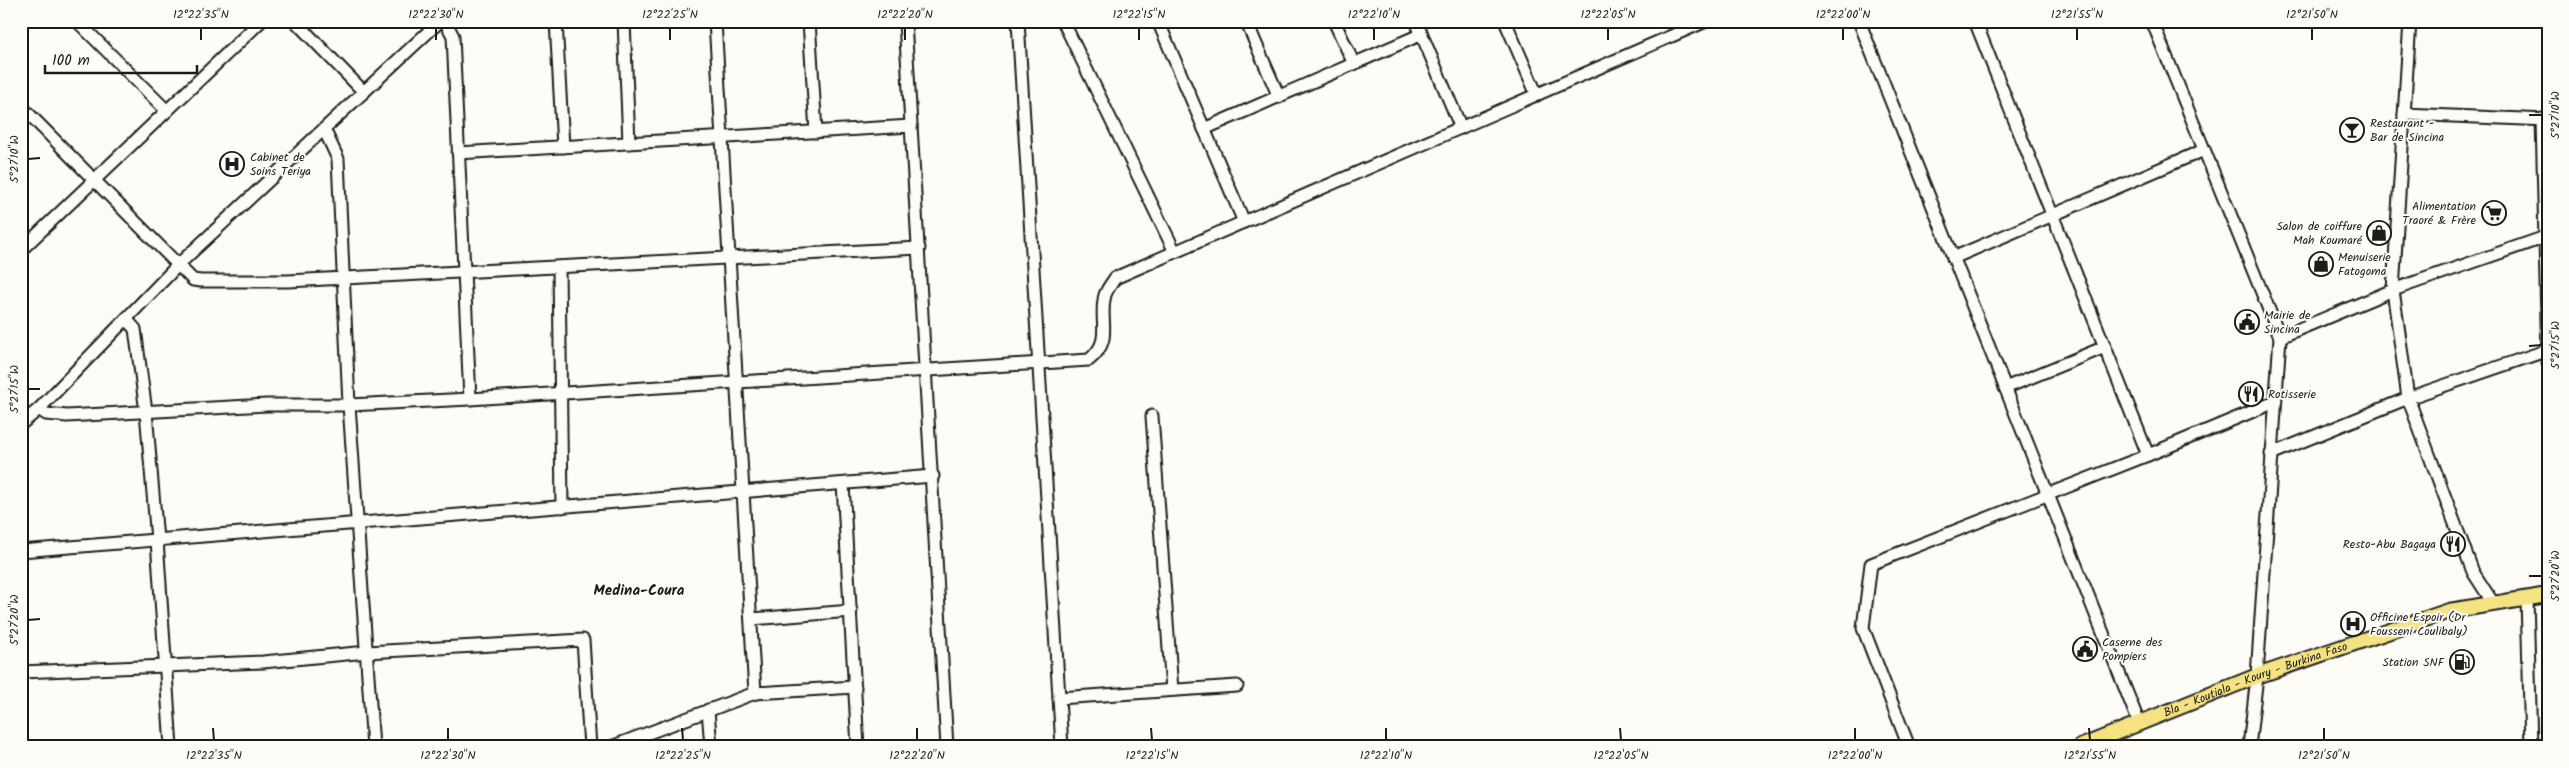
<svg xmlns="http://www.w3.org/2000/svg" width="2569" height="768" viewBox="0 0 2569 768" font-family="Kalam,sans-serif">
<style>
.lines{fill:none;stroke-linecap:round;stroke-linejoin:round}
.minor-casing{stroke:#1c1c1c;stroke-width:15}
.major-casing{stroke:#1c1c1c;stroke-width:18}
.minor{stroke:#fdfcf7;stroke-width:11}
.major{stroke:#f5e382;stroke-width:14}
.ticks{fill:none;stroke:#1c1c1c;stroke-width:2}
.labels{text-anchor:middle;stroke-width:4;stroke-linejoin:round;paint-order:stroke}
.poi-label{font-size:12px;fill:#1c1c1c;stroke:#fdfcf7;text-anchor:start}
.street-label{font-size:12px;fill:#1c1c1c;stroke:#fdfcf7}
.quarter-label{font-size:15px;font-weight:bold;fill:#1c1c1c;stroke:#fdfcf7}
.neatline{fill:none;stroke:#1c1c1c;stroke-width:2}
.ticks-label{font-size:12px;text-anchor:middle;fill:#1c1c1c}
</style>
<rect width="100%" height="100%" fill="#fdfcf7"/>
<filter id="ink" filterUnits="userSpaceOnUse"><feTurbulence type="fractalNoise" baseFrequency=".02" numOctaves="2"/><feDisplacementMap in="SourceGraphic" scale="10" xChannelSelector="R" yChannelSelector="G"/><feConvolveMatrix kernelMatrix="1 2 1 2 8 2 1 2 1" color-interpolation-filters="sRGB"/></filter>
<g filter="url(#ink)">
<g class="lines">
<defs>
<g id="minor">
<polyline points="77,21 167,111"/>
<polyline points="295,21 364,92"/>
<polyline points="445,21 453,36 470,399"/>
<polyline points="556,21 563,147"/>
<polyline points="624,21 629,143"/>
<polyline points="715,21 755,693 855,687"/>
<polyline points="809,21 816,132"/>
<polyline points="905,21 947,747"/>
<polyline points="1018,21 1062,747"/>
<polyline points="1063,21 1175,252"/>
<polyline points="1158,21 1244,222"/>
<polyline points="1246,21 1279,97"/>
<polyline points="1334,21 1354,64"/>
<polyline points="1416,21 1461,128"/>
<polyline points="1505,21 1537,95"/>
<polyline points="1859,21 2139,723"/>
<polyline points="1975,21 2148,455"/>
<polyline points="2152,21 2280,337 2257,676 2249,747"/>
<polyline points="2410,21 2393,290 2408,398 2473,572 2493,603"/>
<polyline points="21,106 193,280 201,281 288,281 919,248"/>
<polyline points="2404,114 2548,120"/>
<polyline points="2542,119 2548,362"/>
<polyline points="324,129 338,159 349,405 373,747"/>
<polyline points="1204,129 1422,34"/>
<polyline points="458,153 911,126"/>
<polyline points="21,250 261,21"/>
<polyline points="1953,258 2204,150"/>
<polyline points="559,267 562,507"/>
<polyline points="126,319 135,329 146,412 157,540 171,747"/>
<polyline points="2280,337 2393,290 2548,236"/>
<polyline points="2005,388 2105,347"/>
<path d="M39 409 46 414 67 416 267 405H349L470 399 1089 360C1114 340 1098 321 1105 295 1107 289 1112 283 1115 278L1706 21"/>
<polyline points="1152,416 1172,690"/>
<polyline points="21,424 39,409 179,264 440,21"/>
<polyline points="2271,454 2408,398 2548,350"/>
<polyline points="843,484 858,747"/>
<polyline points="21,551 933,476"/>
<polyline points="2527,598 2531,747"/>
<polyline points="752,619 851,611"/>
<polyline points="21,672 263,662 367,652 583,640 590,747"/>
<polyline points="1059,698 1237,686"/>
<polyline points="708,710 711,747"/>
<polyline points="611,747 755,693"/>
<polyline points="1909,747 1863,628 1871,564 2148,455 2275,402"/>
</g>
<g id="major">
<path id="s1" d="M2080 747 2257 676 2449 611 2548 595"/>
</g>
</defs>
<use href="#minor" class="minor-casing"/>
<use href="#major" class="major-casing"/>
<use href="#minor" class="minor"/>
<use href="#major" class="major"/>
</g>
</g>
<path class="ticks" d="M201 28V40M436 28V40M670 28V40M905 28V40M1139 28V40M1374 28V40M1608 28V40M1843 28V40M2077 28V40M2312 28V40M2529 115H2542M28 159 40 158M2529 346 2542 345M28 389H40M2529 576H2542M28 620 40 619M213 728 214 740M448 728V740M682 728 683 740M917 728V740M1151 728 1152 740M1386 728V740M1620 728 1621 740M1855 728V740M2089 728 2090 740M2324 728V740"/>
<defs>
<symbol id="bar-ring" viewBox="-11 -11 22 22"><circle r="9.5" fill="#fdfcf7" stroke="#1c1c1c" stroke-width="1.5"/><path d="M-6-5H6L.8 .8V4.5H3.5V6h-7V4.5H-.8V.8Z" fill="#1c1c1c"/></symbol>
<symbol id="hospital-ring" viewBox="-11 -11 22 22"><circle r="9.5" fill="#fdfcf7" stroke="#1c1c1c" stroke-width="1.5"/><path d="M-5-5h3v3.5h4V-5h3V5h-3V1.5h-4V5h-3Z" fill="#1c1c1c"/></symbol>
<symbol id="supermarket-ring" viewBox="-11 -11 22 22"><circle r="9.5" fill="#fdfcf7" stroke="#1c1c1c" stroke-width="1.5"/><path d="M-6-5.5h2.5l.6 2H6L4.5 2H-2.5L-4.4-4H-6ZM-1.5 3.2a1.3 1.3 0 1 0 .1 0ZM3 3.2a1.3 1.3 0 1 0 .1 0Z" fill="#1c1c1c"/></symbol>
<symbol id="shop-ring" viewBox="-11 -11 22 22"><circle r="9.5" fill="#fdfcf7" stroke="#1c1c1c" stroke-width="1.5"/><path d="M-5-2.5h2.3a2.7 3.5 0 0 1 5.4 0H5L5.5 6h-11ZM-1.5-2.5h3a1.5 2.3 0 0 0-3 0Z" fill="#1c1c1c"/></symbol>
<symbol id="civic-ring" viewBox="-11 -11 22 22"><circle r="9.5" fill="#fdfcf7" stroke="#1c1c1c" stroke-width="1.5"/><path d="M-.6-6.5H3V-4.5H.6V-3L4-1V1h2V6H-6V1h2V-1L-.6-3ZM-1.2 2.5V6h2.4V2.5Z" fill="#1c1c1c"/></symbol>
<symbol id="restaurant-ring" viewBox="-11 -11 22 22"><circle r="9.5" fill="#fdfcf7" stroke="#1c1c1c" stroke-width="1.5"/><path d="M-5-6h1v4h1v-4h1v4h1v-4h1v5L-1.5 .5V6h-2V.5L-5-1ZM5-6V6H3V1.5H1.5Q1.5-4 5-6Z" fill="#1c1c1c"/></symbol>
<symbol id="fuel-ring" viewBox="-11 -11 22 22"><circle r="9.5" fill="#fdfcf7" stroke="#1c1c1c" stroke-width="1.5"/><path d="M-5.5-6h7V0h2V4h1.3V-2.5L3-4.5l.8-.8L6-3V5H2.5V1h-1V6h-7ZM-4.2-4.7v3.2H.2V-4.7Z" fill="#1c1c1c"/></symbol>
</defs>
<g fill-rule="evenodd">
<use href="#bar-ring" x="2338" y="116" width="28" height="28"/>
<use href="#hospital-ring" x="218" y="150" width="28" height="28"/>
<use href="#supermarket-ring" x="2480" y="199" width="28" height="28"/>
<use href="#shop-ring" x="2365" y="219" width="28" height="28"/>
<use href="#shop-ring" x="2307" y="250" width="28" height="28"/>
<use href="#civic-ring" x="2233" y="308" width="28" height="28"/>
<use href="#restaurant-ring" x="2237" y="380" width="28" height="28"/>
<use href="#restaurant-ring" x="2439" y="530" width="28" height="28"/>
<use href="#hospital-ring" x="2339" y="610" width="28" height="28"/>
<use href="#civic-ring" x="2071" y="635" width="28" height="28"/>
<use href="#fuel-ring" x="2448" y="648" width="28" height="28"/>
</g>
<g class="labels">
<g class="poi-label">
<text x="2370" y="127">Restaurant -<tspan x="2370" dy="14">Bar de Sincina</tspan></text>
<text x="250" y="161">Cabinet de<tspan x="250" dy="14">Soins Teriya</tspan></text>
<text x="2476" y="210" text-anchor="end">Alimentation<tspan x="2476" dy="14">Traoré &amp; Frère</tspan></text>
<text x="2362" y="230" text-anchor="end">Salon de coiffure<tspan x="2362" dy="14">Mah Koumaré</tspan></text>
<text x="2338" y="261">Menuiserie<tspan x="2338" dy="14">Fatogoma</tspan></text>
<text x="2264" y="319">Mairie de<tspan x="2264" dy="14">Sincina</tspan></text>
<text x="2268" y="398">Rotisserie</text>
<text x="2436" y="548" text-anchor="end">Resto-Abu Bagaya</text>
<text x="2370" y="621">Officine Espoir (Dr<tspan x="2370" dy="14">Fousseni Coulibaly)</tspan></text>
<text x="2102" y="646">Caserne des<tspan x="2102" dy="14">Pompiers</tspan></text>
<text x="2444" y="666" text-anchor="end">Station SNF</text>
</g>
<g class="street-label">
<text dy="4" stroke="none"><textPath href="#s1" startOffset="188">Bla - Koutiala - Koury - Burkina Faso</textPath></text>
</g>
<g class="quarter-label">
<text x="639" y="595">Medina-Coura</text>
</g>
</g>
<rect width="2569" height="768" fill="none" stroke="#fdfcf7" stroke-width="55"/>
<path d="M45 65v8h152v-8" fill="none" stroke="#1c1c1c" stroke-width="2.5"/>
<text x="52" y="65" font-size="15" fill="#1c1c1c" stroke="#fdfcf7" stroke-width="4" paint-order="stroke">100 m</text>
<rect x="28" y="28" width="2514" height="712" class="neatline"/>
<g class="ticks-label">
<text x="201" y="18">12°22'35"N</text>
<text x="436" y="18">12°22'30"N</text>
<text x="670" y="18">12°22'25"N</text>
<text x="905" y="18">12°22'20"N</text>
<text x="1139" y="18">12°22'15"N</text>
<text x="1374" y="18">12°22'10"N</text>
<text x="1608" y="18">12°22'05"N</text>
<text x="1843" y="18">12°22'00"N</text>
<text x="2077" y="18">12°21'55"N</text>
<text x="2312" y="18">12°21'50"N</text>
<text transform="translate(2555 115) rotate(-90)" y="4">5°27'10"W</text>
<text transform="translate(14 159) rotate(-90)" y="4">5°27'10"W</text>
<text transform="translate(2555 345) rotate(-90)" y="4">5°27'15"W</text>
<text transform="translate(14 389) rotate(-90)" y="4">5°27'15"W</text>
<text transform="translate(2555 576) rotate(-90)" y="4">5°27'20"W</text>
<text transform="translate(14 620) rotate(-90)" y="4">5°27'20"W</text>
<text x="214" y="759">12°22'35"N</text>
<text x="448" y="759">12°22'30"N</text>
<text x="683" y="759">12°22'25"N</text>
<text x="917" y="759">12°22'20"N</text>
<text x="1152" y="759">12°22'15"N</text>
<text x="1386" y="759">12°22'10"N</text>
<text x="1621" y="759">12°22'05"N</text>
<text x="1855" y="759">12°22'00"N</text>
<text x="2090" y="759">12°21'55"N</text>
<text x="2324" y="759">12°21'50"N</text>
</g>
</svg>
